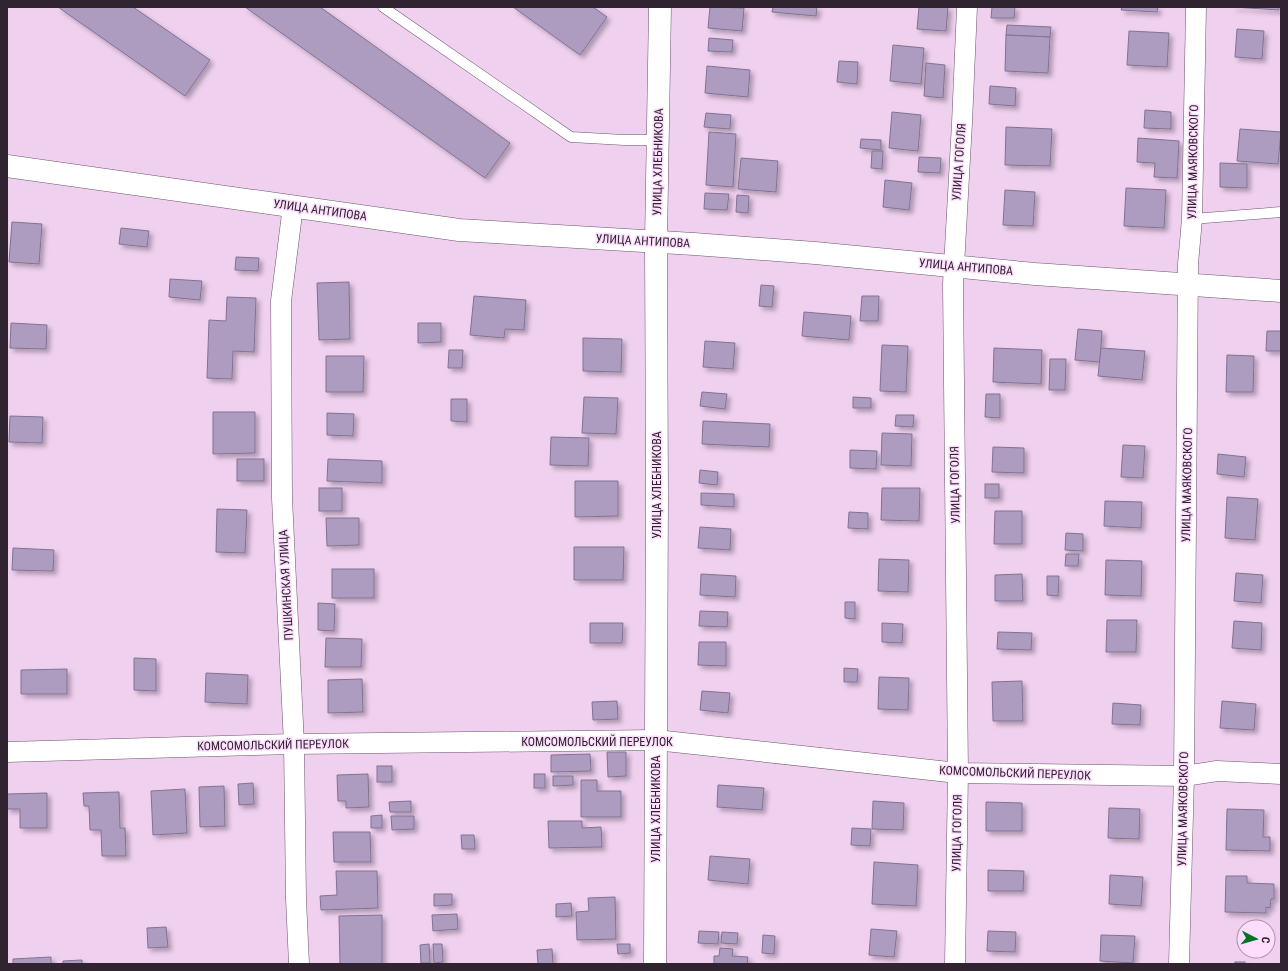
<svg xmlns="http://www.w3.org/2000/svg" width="1288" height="971" viewBox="0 0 1288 971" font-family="'Roboto Condensed',sans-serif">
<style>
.building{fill:#ad9cbf;stroke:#817293;filter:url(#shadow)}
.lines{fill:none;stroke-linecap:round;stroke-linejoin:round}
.lane-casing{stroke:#6d536e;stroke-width:11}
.street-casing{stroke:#6d536e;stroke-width:21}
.secondary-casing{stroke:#6d536e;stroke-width:23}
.primary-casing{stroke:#6d536e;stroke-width:23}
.lane{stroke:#fff;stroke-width:10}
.street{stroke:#fff;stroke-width:20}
.secondary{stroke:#fff;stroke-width:22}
.primary{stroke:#fff;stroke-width:22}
.labels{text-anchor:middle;stroke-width:3;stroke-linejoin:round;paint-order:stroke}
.street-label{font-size:12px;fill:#2f2430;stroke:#fcddfc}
</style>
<defs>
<filter id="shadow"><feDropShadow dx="3.5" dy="3.5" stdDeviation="2" flood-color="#0004"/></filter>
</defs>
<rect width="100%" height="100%" fill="#efd0ef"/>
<g class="building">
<polygon points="58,7 133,7 210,60 185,96"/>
<polygon points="245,7 320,7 510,143 485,178"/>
<polygon points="513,7 593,7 607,17 580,55"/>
<polygon points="710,7 744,8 742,31 708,28"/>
<polygon points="773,7 817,7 816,16 772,12"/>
<polygon points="919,7 948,7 946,31 917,29"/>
<polygon points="992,7 1015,7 1014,18 991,18"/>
<polygon points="1122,7 1158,7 1157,12 1121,10"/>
<polygon points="1233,7 1279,7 1279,10"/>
<polygon points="1007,25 1051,27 1050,37 1006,35"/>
<polygon points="1237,29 1264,31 1262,59 1235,57"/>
<polygon points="1129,31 1169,33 1167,67 1127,65"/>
<polygon points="1006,35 1050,37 1048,73 1005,71"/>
<polygon points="709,38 733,40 732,52 708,51"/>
<polygon points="893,45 924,48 921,84 890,81"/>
<polygon points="839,61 858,62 857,84 837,82"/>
<polygon points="926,63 945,65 943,98 924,96"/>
<polygon points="707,66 750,70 748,97 705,93"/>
<polygon points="990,86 1016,88 1015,106 989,104"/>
<polygon points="1145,110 1171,112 1171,129 1144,128"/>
<polygon points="892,112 921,115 918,151 889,148"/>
<polygon points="706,113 731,115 730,129 704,127"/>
<polygon points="1006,127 1052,129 1050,166 1005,165"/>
<polygon points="1240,129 1281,132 1278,164 1237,161"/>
<polygon points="709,132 736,134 733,187 706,185"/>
<polygon points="1138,138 1179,141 1177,178 1154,177 1155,163 1137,162"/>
<polygon points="861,139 881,140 881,150 860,148"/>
<polygon points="872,151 883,151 882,169 871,168"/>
<polygon points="919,157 941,158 940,173 918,172"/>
<polygon points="741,158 778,161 776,192 738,189"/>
<polygon points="1220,163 1247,164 1247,188 1220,187"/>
<polygon points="885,180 912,183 909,210 883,207"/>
<polygon points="1126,188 1166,190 1164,228 1124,226"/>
<polygon points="1005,190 1035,192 1033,226 1003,225"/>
<polygon points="705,193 729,194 727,210 704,209"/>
<polygon points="737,195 749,196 748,213 736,212"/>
<polygon points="12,222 42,224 39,264 9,262"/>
<polygon points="121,228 149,231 147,247 119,244"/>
<polygon points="236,257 259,258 258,271 235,270"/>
<polygon points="170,279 202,281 200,300 169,297"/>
<polygon points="349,282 350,339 319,340 317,283"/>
<polygon points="761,285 774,286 772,307 759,306"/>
<polygon points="474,296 526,300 524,330 505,329 504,338 470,335"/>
<polygon points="862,296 879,296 878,321 860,321"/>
<polygon points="227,297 256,298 254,352 233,351 232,379 207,378 209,320 226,321"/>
<polygon points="804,312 851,316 849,340 802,336"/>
<polygon points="11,323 47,325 46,349 10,348"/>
<polygon points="418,323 441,323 441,342 418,343"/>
<polygon points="1078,329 1102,331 1100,362 1075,360"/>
<polygon points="1267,331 1281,331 1281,351 1266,351"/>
<polygon points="583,338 622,339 621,372 583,371"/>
<polygon points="705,341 735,343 733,369 703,367"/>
<polygon points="882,345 908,346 906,392 880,391"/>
<polygon points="994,348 1042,350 1041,384 993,382"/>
<polygon points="1101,348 1145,351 1142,380 1098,376"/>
<polygon points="449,350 463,350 462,368 448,368"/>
<polygon points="1227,355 1254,356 1253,392 1226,392"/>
<polygon points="326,356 364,356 363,392 326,392"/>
<polygon points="1050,359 1066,359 1065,390 1049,390"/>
<polygon points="702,392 727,394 725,409 700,406"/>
<polygon points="986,394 1000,394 1000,418 985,417"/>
<polygon points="584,397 618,398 616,434 582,433"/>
<polygon points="853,397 871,398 871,408 853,408"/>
<polygon points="451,399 467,399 467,422 451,421"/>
<polygon points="213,412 255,412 255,453 213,454"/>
<polygon points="327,413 354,414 353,436 327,435"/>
<polygon points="896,415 914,415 913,427 895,426"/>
<polygon points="10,416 43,417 42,443 9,442"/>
<polygon points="703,421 770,424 769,447 702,444"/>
<polygon points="882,433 912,434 911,466 881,465"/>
<polygon points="551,437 589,438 588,466 550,465"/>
<polygon points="1123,445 1145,446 1143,478 1121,477"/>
<polygon points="993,447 1024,448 1024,473 992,472"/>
<polygon points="850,450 877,451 876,469 850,468"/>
<polygon points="1218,454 1246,457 1244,477 1217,474"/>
<rect x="237" y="459" width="27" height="22"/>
<polygon points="328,459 382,461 382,483 327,481"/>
<polygon points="700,470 718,472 717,485 699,483"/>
<polygon points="575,481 618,481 618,516 575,517"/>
<rect x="985" y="484" width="14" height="14"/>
<rect x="319" y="488" width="23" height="23"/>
<polygon points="882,488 920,488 919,521 881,520"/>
<polygon points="701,493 734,494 734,507 701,505"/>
<polygon points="1227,497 1258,499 1255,540 1225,538"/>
<polygon points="1105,501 1142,502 1141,528 1104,526"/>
<polygon points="217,509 247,510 245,553 216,552"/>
<polygon points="995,511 1022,511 1022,544 994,544"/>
<polygon points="849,512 868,513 868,529 848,528"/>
<polygon points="326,518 359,518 359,545 327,546"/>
<polygon points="700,527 731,529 730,550 698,548"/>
<polygon points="1066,533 1083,534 1083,551 1065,550"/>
<polygon points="574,547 624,547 623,580 574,580"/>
<polygon points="13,548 54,550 53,571 12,570"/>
<polygon points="1066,554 1079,554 1078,566 1065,566"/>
<polygon points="879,559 909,560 908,592 878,591"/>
<polygon points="1106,560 1142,561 1141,596 1105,595"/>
<rect x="332" y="569" width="42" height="29"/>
<polygon points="1236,573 1263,575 1261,603 1234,601"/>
<polygon points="701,574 736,576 735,597 700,595"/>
<polygon points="1022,574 1023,601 995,601 995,575"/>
<polygon points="1047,576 1059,576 1058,596 1047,595"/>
<polygon points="845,602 855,602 855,619 845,618"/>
<polygon points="318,603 335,604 334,631 318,630"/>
<polygon points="700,611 728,612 727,627 699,626"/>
<polygon points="1107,620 1137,620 1136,652 1106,652"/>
<polygon points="1234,621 1262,623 1261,650 1232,648"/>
<polygon points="590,623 623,623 622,643 590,643"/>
<polygon points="882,623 903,624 902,643 882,642"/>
<polygon points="998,632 1032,633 1031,650 997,649"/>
<polygon points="326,638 362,639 361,667 325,667"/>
<polygon points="699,642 726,642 726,666 698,665"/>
<polygon points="134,658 156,659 156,691 134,690"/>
<polygon points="844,668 858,669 857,682 844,682"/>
<polygon points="67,669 67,694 21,694 21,670"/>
<polygon points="206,673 248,675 247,704 205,702"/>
<polygon points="879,677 909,678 908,710 878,709"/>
<polygon points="362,679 363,712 328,713 328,680"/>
<polygon points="1022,681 1023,721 993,721 992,682"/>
<polygon points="702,691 730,693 728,713 700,710"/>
<polygon points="617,701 618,719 593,720 592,702"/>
<polygon points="1222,701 1256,704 1254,730 1220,728"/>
<polygon points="1113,703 1141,705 1140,725 1112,724"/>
<polygon points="607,752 626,752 626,776 608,777"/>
<polygon points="590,754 591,771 551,772 551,755"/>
<rect x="377" y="766" width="15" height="16"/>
<polygon points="368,774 369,807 346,808 346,801 338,801 337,775"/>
<rect x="534" y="774" width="11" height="14"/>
<polygon points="553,776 573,776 573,785 553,786"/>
<polygon points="581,780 597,780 597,791 621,791 621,817 581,817"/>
<polygon points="253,783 254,804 239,805 238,784"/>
<polygon points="718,785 764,788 762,810 717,807"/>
<polygon points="224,786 225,826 200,827 199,787"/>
<polygon points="185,789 187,833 153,835 151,791"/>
<polygon points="119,792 120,828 125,828 126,856 102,856 101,830 90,830 89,806 84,806 83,793"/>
<polygon points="47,793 47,828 20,828 20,809 7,809 7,794"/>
<polygon points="411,801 411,812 390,812 389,802"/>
<polygon points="873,801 904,803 903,830 872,829"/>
<polygon points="986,802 1022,803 1022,831 986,831"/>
<polygon points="1109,808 1140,809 1139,839 1108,838"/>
<polygon points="1227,809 1264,810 1263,837 1270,837 1270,851 1226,850"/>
<polygon points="382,815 382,828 371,828 371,816"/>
<polygon points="391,816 414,816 414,829 392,830"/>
<polygon points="548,821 582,821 582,828 601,827 602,847 549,848"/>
<polygon points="852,828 871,829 870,846 851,845"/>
<polygon points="333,832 370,832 371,862 334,862"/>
<polygon points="461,835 474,835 475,849 462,849"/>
<polygon points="710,856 750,859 748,884 708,880"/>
<polygon points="874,862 918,865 916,906 872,904"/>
<polygon points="988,870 1024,871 1023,891 988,891"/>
<polygon points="336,871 377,871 378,908 321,910 320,896 337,895"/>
<polygon points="1110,875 1143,877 1141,906 1109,904"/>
<polygon points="1226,876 1247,876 1247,883 1274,884 1274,899 1271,899 1270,908 1266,907 1266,913 1225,912"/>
<polygon points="434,894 452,894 452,905 434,906"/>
<polygon points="615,897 616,939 577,940 576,912 589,911 588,898"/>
<polygon points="571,903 572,916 556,917 556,904"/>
<polygon points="457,914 458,929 433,931 432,915"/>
<polygon points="382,915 382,964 340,964 339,916"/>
<polygon points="166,927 168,947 148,948 147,928"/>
<polygon points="871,929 897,931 894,957 869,955"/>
<polygon points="699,931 719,932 718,944 698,943"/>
<polygon points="988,931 1016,932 1015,952 987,951"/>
<polygon points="722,932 738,933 737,944 721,943"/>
<polygon points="763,935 775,936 774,954 762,953"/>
<polygon points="1101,935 1135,936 1133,963 1100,961"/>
<polygon points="429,944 430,963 421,963 420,945"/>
<polygon points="433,944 442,944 443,962 434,963"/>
<polygon points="617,944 630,944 630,953 618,954"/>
<polygon points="720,948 733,949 732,956 748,957 747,964 714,964 714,956 719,956"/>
<polygon points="552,949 553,964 538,964 537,950"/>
<polygon points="51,957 51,964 13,964 13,959"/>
<polygon points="82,960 82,964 63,964 63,961"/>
<rect x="1235" y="962" width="10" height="2"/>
</g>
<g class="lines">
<defs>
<g id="lane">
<polyline points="383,7 571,137 624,140 659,140"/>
<polyline points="1192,219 1281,212"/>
</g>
<g id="street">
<polyline points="293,206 281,301 282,498 294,744 296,899 299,964"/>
<polyline points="7,752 294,744 656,740 958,773 1184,776 1217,771 1281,774"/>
<polyline points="955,964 958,773 953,284 962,123 967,7"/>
<polyline points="1179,964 1184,776 1188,264 1192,219 1196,7"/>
</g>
<polyline id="secondary" points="655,964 657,498 656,241 660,7"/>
<polyline id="primary" points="7,166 459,230 694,244 815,253 1035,274 1281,291"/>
</defs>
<use href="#lane" class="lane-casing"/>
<use href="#street" class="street-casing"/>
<use href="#secondary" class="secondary-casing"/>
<use href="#primary" class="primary-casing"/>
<use href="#lane" class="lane"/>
<use href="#street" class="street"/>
<use href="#secondary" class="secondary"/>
<use href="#primary" class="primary"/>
</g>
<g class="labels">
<g class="street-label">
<text transform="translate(658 162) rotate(-89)" y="4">УЛИЦА ХЛЕБНИКОВА</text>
<text transform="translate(959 162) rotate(-86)" y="4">УЛИЦА ГОГОЛЯ</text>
<text transform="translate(1193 162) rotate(-89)" y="4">УЛИЦА МАЯКОВСКОГО</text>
<text transform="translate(320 210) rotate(8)" y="4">УЛИЦА АНТИПОВА</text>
<text transform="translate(643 241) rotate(3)" y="4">УЛИЦА АНТИПОВА</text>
<text transform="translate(966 267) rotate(5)" y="4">УЛИЦА АНТИПОВА</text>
<text transform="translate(657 485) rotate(-90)" y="4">УЛИЦА ХЛЕБНИКОВА</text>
<text transform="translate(955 485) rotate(-91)" y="4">УЛИЦА ГОГОЛЯ</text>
<text transform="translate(1187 485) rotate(-89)" y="4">УЛИЦА МАЯКОВСКОГО</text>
<text transform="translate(286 585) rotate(-93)" y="4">ПУШКИНСКАЯ УЛИЦА</text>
<text x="597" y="746">КОМСОМОЛЬСКИЙ ПЕРЕУЛОК</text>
<text transform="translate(273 745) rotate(-1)" y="4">КОМСОМОЛЬСКИЙ ПЕРЕУЛОК</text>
<text transform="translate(1015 773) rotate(2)" y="4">КОМСОМОЛЬСКИЙ ПЕРЕУЛОК</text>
<text transform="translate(656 809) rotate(-90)" y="4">УЛИЦА ХЛЕБНИКОВА</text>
<text transform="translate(1183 809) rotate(-89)" y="4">УЛИЦА МАЯКОВСКОГО</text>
<text transform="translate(957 833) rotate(-89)" y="4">УЛИЦА ГОГОЛЯ</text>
</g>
</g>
<rect width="1288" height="971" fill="none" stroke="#2f2430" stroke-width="16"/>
<g transform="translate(1256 939) rotate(96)"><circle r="19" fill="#fcddfc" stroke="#aa93aa"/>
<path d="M0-3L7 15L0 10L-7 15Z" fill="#057123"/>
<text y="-6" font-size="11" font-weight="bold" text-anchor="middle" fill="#2f2430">С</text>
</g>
</svg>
